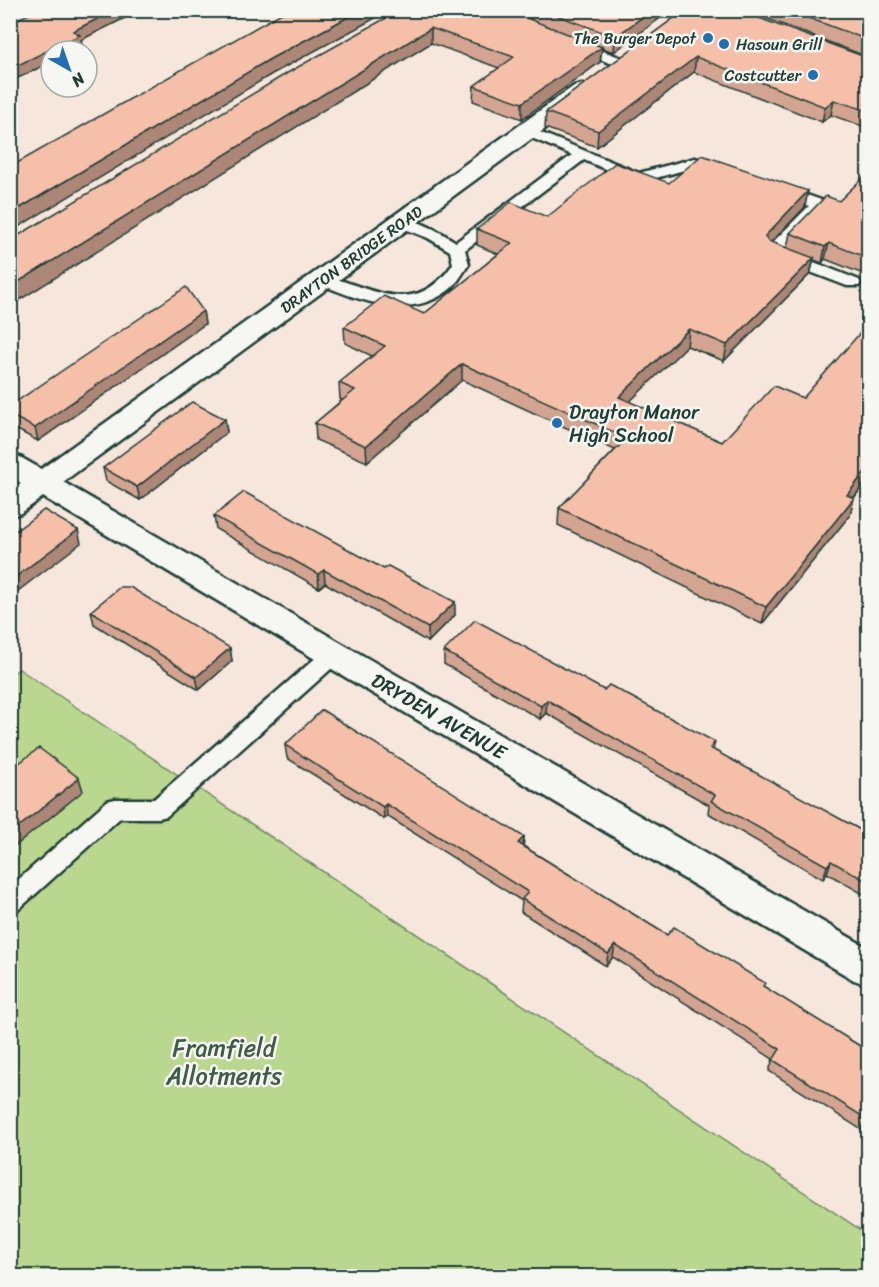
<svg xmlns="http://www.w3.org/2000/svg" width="879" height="1287" viewBox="0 0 879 1287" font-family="Sriracha,sans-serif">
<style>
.green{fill:#bad78f;stroke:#6c8a62;stroke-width:1.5}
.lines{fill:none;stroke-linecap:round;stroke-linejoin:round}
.lane-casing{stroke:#1f3d34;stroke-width:5}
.street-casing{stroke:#1f3d34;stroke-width:5}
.lane{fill:#f6f6f2;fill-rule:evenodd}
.street{fill:#f6f6f2;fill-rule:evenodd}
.wall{fill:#d4a492;stroke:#1f3d34;stroke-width:1.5}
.shaded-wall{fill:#ac8677;stroke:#1f3d34;stroke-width:1.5}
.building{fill:#f6bfaa;stroke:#1f3d34;stroke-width:1.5}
.poi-dot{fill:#1f6fb2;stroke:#f6f6f2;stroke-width:2}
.labels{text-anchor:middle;stroke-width:5;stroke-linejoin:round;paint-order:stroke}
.far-poi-label{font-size:16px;fill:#1f3d34;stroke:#f6f6f2;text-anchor:end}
.far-street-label{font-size:16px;fill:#1f3d34;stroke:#f6f6f2}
.poi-label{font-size:20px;fill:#1f3d34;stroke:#f6f6f2;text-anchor:start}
.street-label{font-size:20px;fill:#1f3d34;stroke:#f6f6f2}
.near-park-label{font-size:24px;fill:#3e5c46;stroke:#f6f6f2}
</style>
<rect width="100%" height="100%" fill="#f6e6dc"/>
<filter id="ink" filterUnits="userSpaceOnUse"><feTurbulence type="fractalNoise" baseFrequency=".0167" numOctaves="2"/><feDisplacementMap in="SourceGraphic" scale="12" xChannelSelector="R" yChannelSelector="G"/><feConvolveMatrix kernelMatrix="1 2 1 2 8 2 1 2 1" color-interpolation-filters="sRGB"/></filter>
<g filter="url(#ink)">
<polygon class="green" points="19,669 868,1235 868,1276 11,1276 10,676"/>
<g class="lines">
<defs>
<g id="lane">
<polygon points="576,41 625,59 627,62 625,65 615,65 571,48 569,45 571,42"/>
<path d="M527 127 639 173 695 158 726 167 729 170 721 175 695 167 638 183 584 160 465 250 469 264C463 272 458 283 449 290 409 321 359 300 317 283L315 280 323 275C374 288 414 320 453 264L450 251 428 238 395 225 393 222 395 219C411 215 443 233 456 242L572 155 522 134 520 131 522 128Z"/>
<polygon points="781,186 824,201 827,204 783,250 859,280 861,283 859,286 847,286 766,255 764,252 766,249 809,206 776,194 773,191 776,188"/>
<polygon points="334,646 341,648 345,654 341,660 167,816 159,818 120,818 19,909 10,912 10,887 107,801 115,799 154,799 327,648"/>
</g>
<polygon id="street" points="582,84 590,86 593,91 590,96 63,482 868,948 868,985 854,980 43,497 21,513 10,516 10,491 21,483 10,477 10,454 20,457 41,469 574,86"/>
</defs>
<use href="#lane" class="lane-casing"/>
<use href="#street" class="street-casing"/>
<use href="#lane" class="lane"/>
<use href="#street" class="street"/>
</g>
<g class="wall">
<polygon points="404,10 671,10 614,52 602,48 600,62 522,119 473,101 474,86 499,68 431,43 16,237"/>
<polygon points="685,10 868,58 868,128 831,115 822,122 694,72 597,147 545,128 546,112"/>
<polygon points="744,10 868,10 868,57"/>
<polygon points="868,173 868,276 825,259 822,263 814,260 810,274 724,361 687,346 629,402 722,442 868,479 854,498 850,515 762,624 558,525 559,508 615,450 462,380 367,462 316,440 315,423 342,400 340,399 339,383 372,356 345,343 344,327 424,314 498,254 477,245 477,229 547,217 669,183 805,207 771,242 787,248 790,233 839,201"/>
<polygon points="203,311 205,324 38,441 10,426 10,406"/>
<polygon points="225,419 227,432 140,500 106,481 103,468"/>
<polygon points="214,516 455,615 428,642 325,583 319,588 216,529"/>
<polygon points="91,611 230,648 232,661 199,690 94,624"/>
<polygon points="444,651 604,690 715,742 713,750 868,834 868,897 827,873 823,879 708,813 709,805 546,713 540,719 444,664"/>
<polygon points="285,745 524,837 523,846 667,935 764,987 868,1051 868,1134 769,1071 773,1059 613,957 606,966 521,912 522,901 387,816 384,819 287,758"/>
</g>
<g class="shaded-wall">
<polygon points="10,10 26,10 10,18"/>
<polygon points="115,10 141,10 81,40 83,47 74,51 51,51 51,62 10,82 10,69 73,31"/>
<polygon points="361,10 397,10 379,16 272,74 10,232 10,214 270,59"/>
<polygon points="524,10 532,10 532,22 526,23 523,12"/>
<polygon points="652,10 671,10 614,52 615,37"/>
<polygon points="431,28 431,43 10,306 10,287"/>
<polygon points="602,47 600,62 522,119 522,103"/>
<polygon points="696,57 694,72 597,147 598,131"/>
<polygon points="834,100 831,115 822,122 825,107"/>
<polygon points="808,191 805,207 762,252 765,236"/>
<polygon points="829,243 825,259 822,263 825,247"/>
<polygon points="814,258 810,274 724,361 727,345"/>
<polygon points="203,311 205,324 38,441 35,428"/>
<polygon points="689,329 687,346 617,414 619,397"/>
<polygon points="462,364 462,380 367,462 366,446"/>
<polygon points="225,419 227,432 140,500 137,487"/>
<polygon points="868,468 868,479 843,511 847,495"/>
<polygon points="854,498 850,515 762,624 766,607"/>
<polygon points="78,530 81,543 10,597 10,581"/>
<polygon points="324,570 325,583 319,588 318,574"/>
<polygon points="455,602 455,615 428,642 428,628"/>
<polygon points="230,648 232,661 199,690 196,677"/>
<polygon points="547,700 546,713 540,719 541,706"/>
<polygon points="79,778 83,791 14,847 10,838 10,834"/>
<polygon points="386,804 387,816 384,819 383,807"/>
<polygon points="524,837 523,849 518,843"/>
<polygon points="831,861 827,873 823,879 827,866"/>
<polygon points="615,945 613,957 606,966 608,954"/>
</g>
<g class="building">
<polygon points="39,10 115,10 73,31 80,35 10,69 10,22"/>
<polygon points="287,10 361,10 270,59 10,214 10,167"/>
<polygon points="404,10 524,10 523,12 526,18 602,47 522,103 474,86 514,57 431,28 10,287 10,238 16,237 289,72 395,13"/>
<polygon points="543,10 652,10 615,37"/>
<polygon points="685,10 737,10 868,58 868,111 834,100 825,107 696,57 598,131 546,112"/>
<polygon points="787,10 868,10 868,40"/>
<polygon points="702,155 808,191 765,236 768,241 814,258 727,345 689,329 619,397 722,442 774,386 803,398 868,324 868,468 847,495 854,498 766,607 559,508 627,438 462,364 366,446 315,423 355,390 339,383 385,346 344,327 384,296 424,314 512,243 477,229 511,202 547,217 615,163 669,183"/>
<polygon points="868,173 868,258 829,243 825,247 790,233 826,196 839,201"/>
<polygon points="186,287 203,311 35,428 10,415 10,406"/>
<polygon points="192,402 225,419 137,487 103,468"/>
<polygon points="244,492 384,569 388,566 455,602 428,628 324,570 318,574 214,516"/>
<polygon points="44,510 78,530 10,581 10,535"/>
<polygon points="120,587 130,587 230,648 196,677 91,611"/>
<polygon points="475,620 604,690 609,685 715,742 710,748 868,834 868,882 831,861 827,866 711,801 715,795 547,700 541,706 444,651"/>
<polygon points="322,710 524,837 518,843 667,935 674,927 765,983 763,986 868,1051 868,1120 773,1060 780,1049 615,945 608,954 522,899 528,892 386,804 383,807 285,745"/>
<polygon points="39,748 79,778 10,834 10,770"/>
</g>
</g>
<g class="poi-dot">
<circle cx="708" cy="38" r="6"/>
<circle cx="724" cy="44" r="6"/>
<circle cx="813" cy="75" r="6"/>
<circle cx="557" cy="423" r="6"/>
</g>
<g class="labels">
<g class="far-poi-label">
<text x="696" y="44">The Burger Depot</text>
<text x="736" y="50" text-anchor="start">Hasoun Grill</text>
<text x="801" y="81">Costcutter</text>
</g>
<g class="far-street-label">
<text transform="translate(351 259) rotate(-36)" y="6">DRAYTON BRIDGE ROAD</text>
</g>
<g class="poi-label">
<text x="569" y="419">Drayton Manor<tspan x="569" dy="23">High School</tspan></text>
</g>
<g class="street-label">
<text transform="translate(439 716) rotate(30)" y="7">DRYDEN AVENUE</text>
</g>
<g class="near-park-label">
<text x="224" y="1056">Framfield<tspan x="224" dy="28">Allotments</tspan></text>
</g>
</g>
<rect width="879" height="1287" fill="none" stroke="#f6f6f2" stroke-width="36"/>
<rect x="18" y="18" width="843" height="1251" fill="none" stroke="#1f3d34" stroke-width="2" filter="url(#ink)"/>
<g transform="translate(69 69) rotate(140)"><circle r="28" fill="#f6f6f2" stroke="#a0aca6" stroke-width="1.5"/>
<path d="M0-4.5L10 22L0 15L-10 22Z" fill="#1f6fb2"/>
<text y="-9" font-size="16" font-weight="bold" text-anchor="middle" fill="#1f3d34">N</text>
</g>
</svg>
